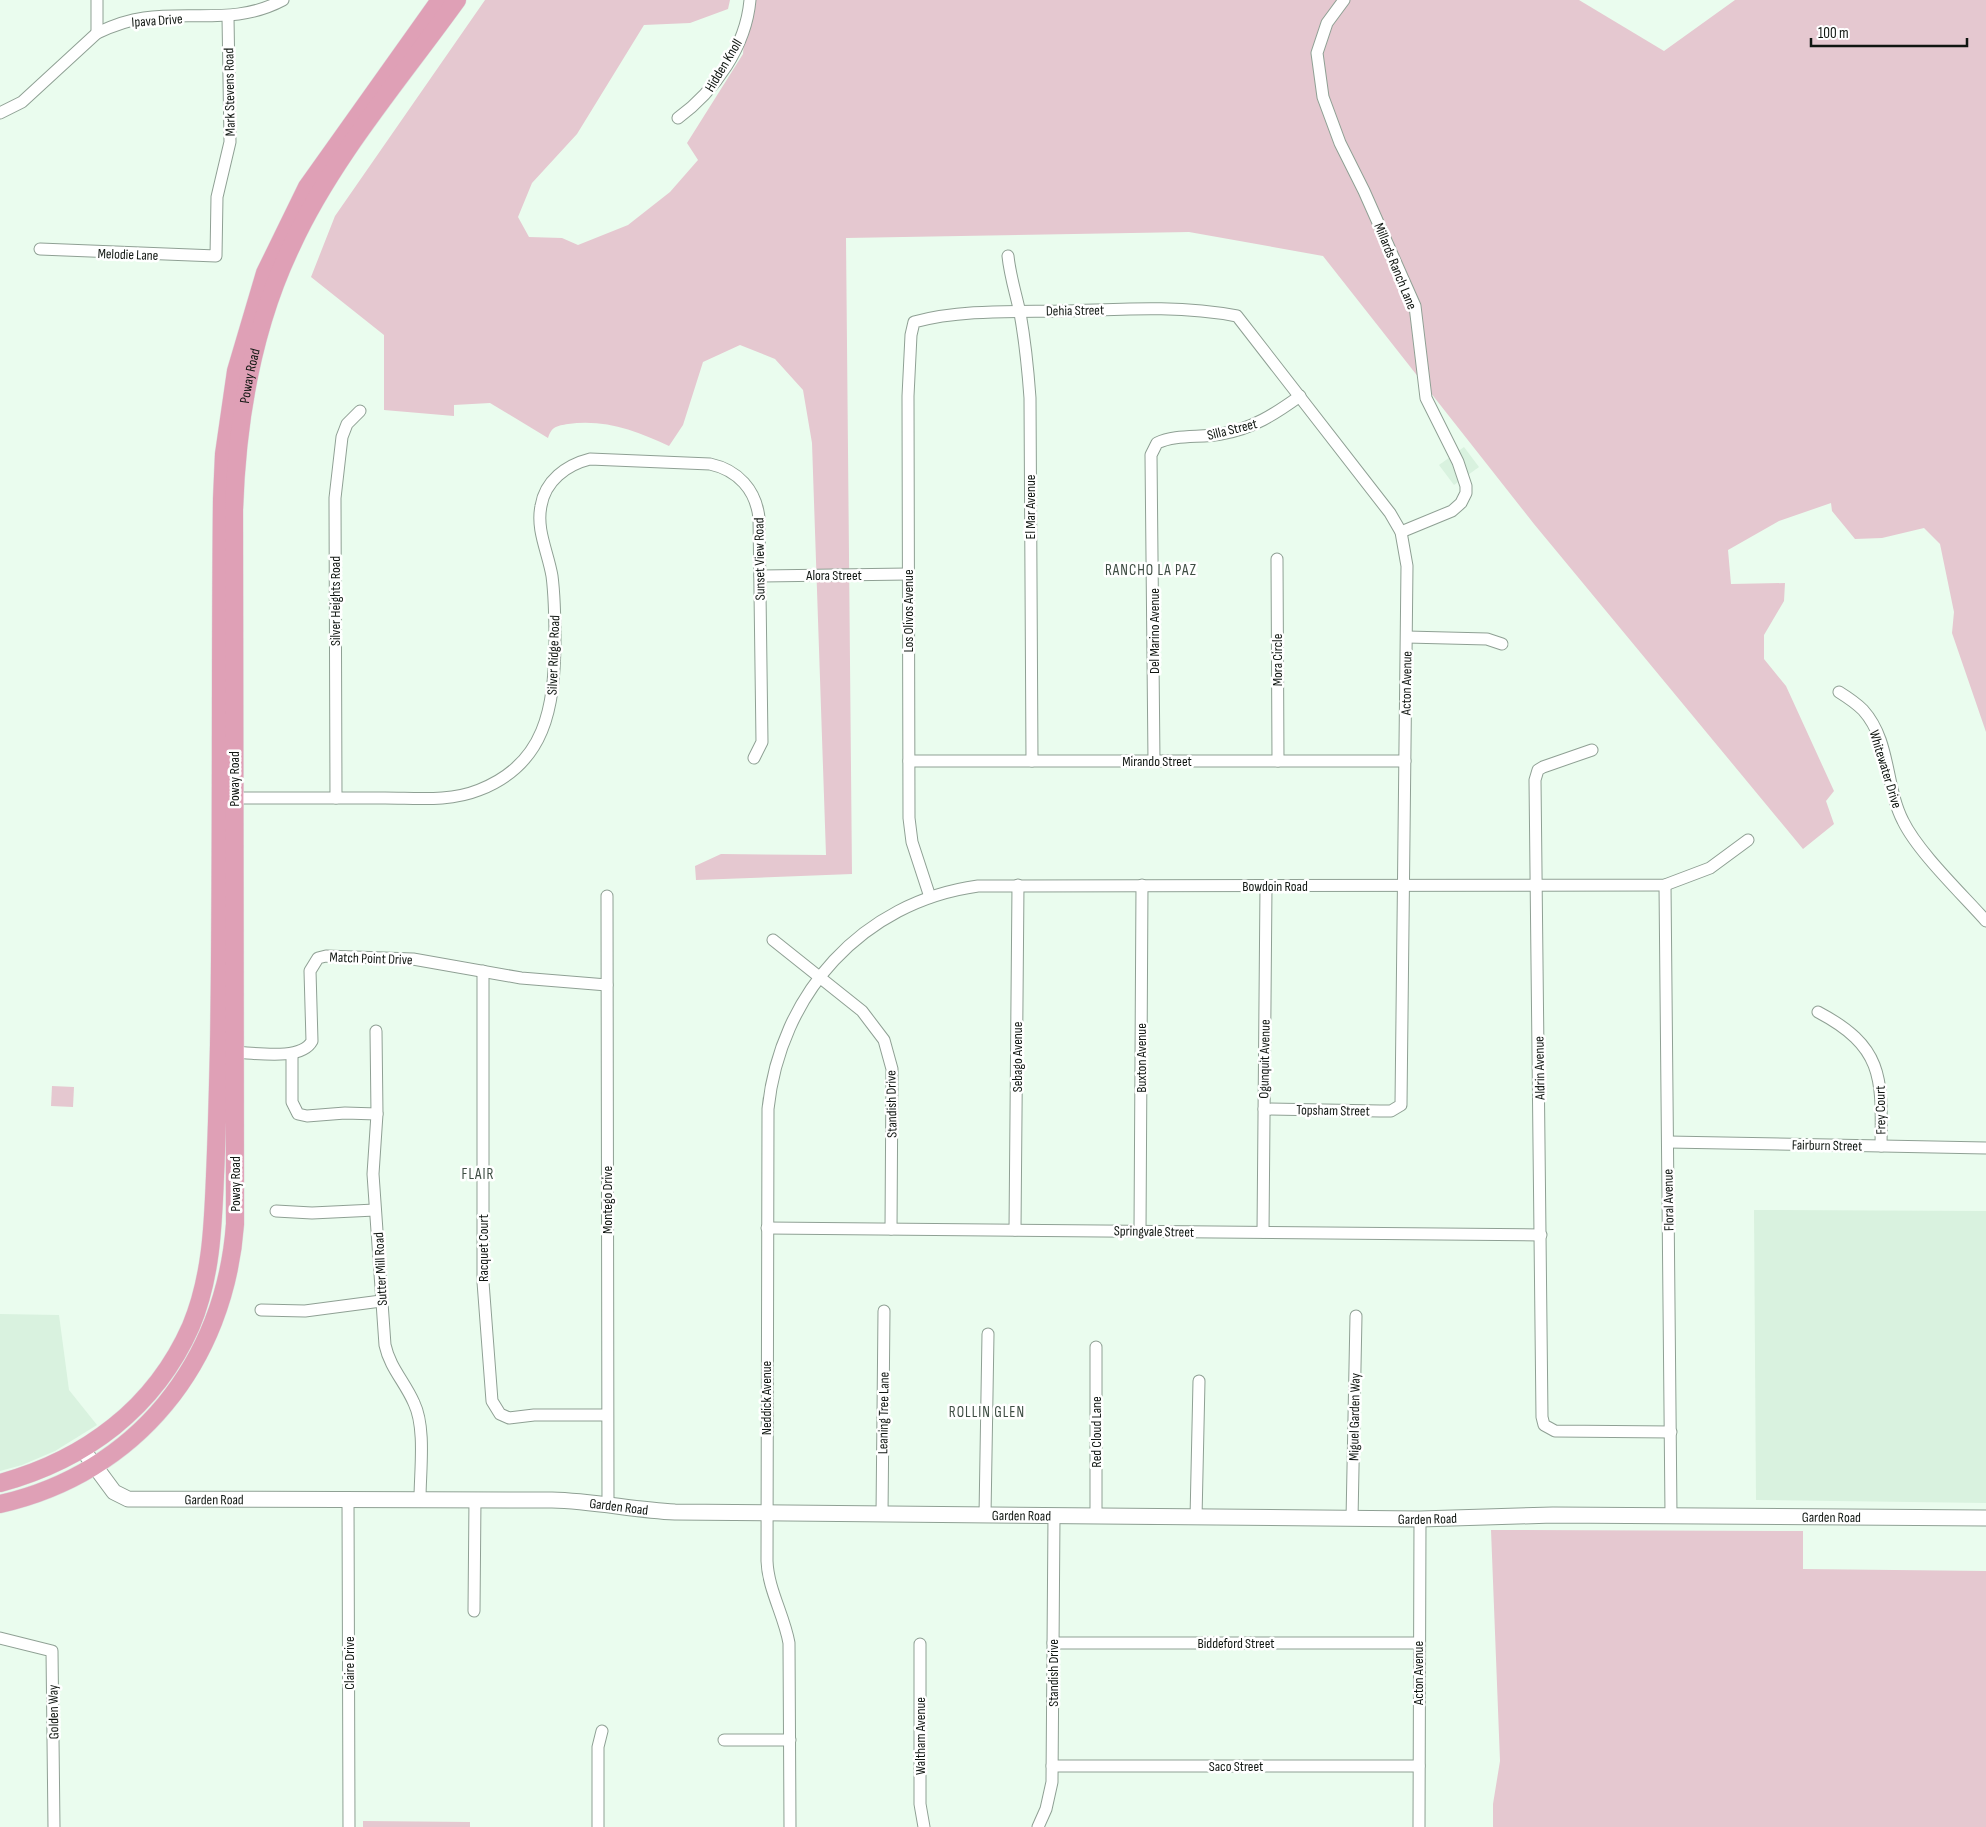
<svg xmlns="http://www.w3.org/2000/svg" width="1986" height="1827" viewBox="0 0 1986 1827" font-family="'Sofia Sans Condensed',sans-serif">
<style>
.built{fill:#d9f2df}
.green{fill:#e5c8d0}
.lines{fill:none;stroke-linecap:round;stroke-linejoin:round}
.street-casing{stroke:#8fa094;stroke-width:13}
.secondary-casing{stroke:#8fa094;stroke-width:17}
.primary-casing{stroke:#dedede;stroke-width:19}
.street{stroke:#fff;stroke-width:11}
.secondary{stroke:#fff;stroke-width:15}
.primary{stroke:#dfa0b6;stroke-width:18}
.labels{text-anchor:middle;stroke-width:5;stroke-linejoin:round;paint-order:stroke}
.street-label{font-size:14px;fill:#101611;stroke:#fff}
.neighbourhood-label{font-size:15px;letter-spacing:1px;fill:#3e4d43;stroke:#fff}
</style>
<rect width="100%" height="100%" fill="#eafcee"/>
<g class="built">
<polygon points="1464,447 1479,467 1454,485 1439,465"/>
<polygon points="1754,1210 1986,1211 1986,1503 1756,1500"/>
<polygon points="0,1314 59,1315 69,1390 97,1425 55,1451 22,1465 0,1471"/>
</g>
<g class="green">
<path d="M485 0H730L728 9 690 23 644 25 577 134 532 183 518 217 529 237 562 238 578 245 628 225 670 192 698 160 687 143 743 54 745 26 755 0H1579L1664 51 1735 0H1986V732L1952 633 1954 612 1940 544 1924 528 1882 538 1855 539 1832 511 1831 503 1779 521 1728 550 1731 584 1785 583 1784 601 1764 635V659L1786 686 1834 791 1826 801 1834 824 1803 849 1534 524 1323 256 1189 232 846 238 852 874 696 880 695 866 721 854 826 855 812 443 803 390 775 359 740 345 703 362 683 425 669 446C636 431 606 419 568 424 557 426 552 426 548 438L490 403 454 405V416L384 410V335L311 277 335 216Z"/>
<polygon points="52,1086 74,1087 73,1107 51,1106"/>
<polygon points="1491,1530 1803,1531 1803,1569 1986,1571 1986,1827 1493,1827 1493,1804 1500,1761"/>
<polygon points="363,1821 470,1822 470,1827 363,1827"/>
</g>
<g class="lines">
<defs>
<g id="street">
<polyline points="97,0 97,33"/>
<polyline points="1344,0 1327,23 1317,53 1323,97 1340,143 1364,191 1415,306 1426,398 1458,462 1466,486 1466,493 1461,503 1452,511 1401,532"/>
<path d="M0 113 22 102 97 33C112 26 128 20 144 18 194 11 236 25 283 0"/>
<path d="M678 118C715 91 746 46 750 0"/>
<polyline points="40,249 216,256 217,197 230,142 228,17"/>
<path d="M1008 256C1010 276 1016 294 1020 313 1025 341 1028 370 1030 398L1032 761"/>
<polyline points="1277,559 1278,761"/>
<polyline points="760,576 908,574"/>
<polyline points="1407,637 1487,639 1502,644"/>
<path d="M1839 692C1847 697 1856 703 1863 710 1891 741 1885 786 1903 821 1918 852 1962 894 1986 921"/>
<polyline points="1592,750 1543,767 1538,770 1535,780 1542,1417 1544,1425 1555,1431 1671,1432"/>
<polyline points="909,761 1405,761"/>
<path d="M1154 761 1151 455 1157 443C1176 434 1200 438 1221 434 1252 429 1275 414 1300 396"/>
<path d="M234 798C285 798 335 798 385 798 417 798 449 802 479 790 546 764 554 707 555 644 555 621 555 599 552 576 548 552 536 530 541 506 545 481 566 465 590 459L710 464C738 470 756 490 759 518L762 742 754 758"/>
<polyline points="336,798 335,498 342,437 347,424 360,411"/>
<polyline points="1665,885 1671,1514"/>
<polyline points="607,896 608,1505"/>
<path d="M930 897 912 842 909 818 908 396 911 335 914 322C962 309 1016 312 1066 311 1122 309 1181 305 1237 316L1390 513 1401 532 1407 566 1401 1105 1391 1111H1380L1264 1109"/>
<polyline points="773,940 862,1011 884,1040 892,1069 891,1229"/>
<polyline points="483,971 483,1282 492,1401 500,1414 509,1418 534,1415 607,1415"/>
<path d="M1818 1012C1884 1047 1882 1078 1881 1146"/>
<path d="M376 1031 377 1114 373 1174 385 1345C390 1368 405 1382 414 1403 426 1428 420 1471 420 1499"/>
<path d="M230 1052C251 1052 301 1062 312 1041L310 971 318 958 326 956 413 959 521 978 607 985"/>
<polyline points="292,1054 292,1102 298,1114 307,1116 345,1113 377,1114"/>
<polyline points="1668,1142 1986,1148"/>
<polyline points="276,1211 312,1213 375,1210"/>
<polyline points="767,1228 1541,1235"/>
<polyline points="1015,1230 1018,885"/>
<polyline points="1140,1231 1142,885"/>
<polyline points="1263,1232 1266,886"/>
<polyline points="261,1310 305,1311 381,1301"/>
<polyline points="348,1498 349,1827"/>
<polyline points="882,1514 884,1311"/>
<polyline points="985,1515 988,1334"/>
<polyline points="1096,1516 1096,1347"/>
<polyline points="1196,1518 1199,1381"/>
<polyline points="1352,1519 1356,1316"/>
<polyline points="474,1611 475,1499"/>
<polyline points="0,1638 52,1651 54,1827"/>
<polyline points="1053,1643 1418,1643"/>
<polyline points="920,1644 920,1804 924,1827"/>
<polyline points="724,1740 790,1740"/>
<polyline points="1052,1766 1419,1766"/>
<polyline points="598,1827 598,1747 602,1731"/>
<path d="M790 1827 789 1643C784 1615 768 1589 767 1561L768 1109C780 994 862 902 978 886L1665 885 1710 868 1748 840"/>
<polyline points="1038,1827 1046,1809 1052,1782 1054,1516"/>
<polyline points="1419,1827 1420,1519"/>
</g>
<g id="secondary">
<path id="s1" d="M83 1450 114 1492 128 1499 552 1500C594 1501 634 1510 675 1512L1420 1519 1553 1515 1986 1518"/>
</g>
<g id="primary">
<path d="M0 1483C85 1460 155 1408 191 1326 211 1278 213 1227 215 1176 217 1132 218 1089 219 1045 222 863 220 681 222 499L224 454 236 371 265 273 307 187 440 0"/>
<path id="s2" d="M0 1504C137 1473 225 1362 235 1224L234 510C237 418 252 328 292 245 332 158 401 78 457 0"/>
</g>
</defs>
<use href="#street" class="street-casing"/>
<use href="#secondary" class="secondary-casing"/>
<use href="#primary" class="primary-casing"/>
<use href="#street" class="street"/>
<use href="#secondary" class="secondary"/>
<use href="#primary" class="primary"/>
</g>
<g class="labels">
<g class="street-label">
<text transform="translate(157 20) rotate(-4)" y="5">Ipava Drive</text>
<text transform="translate(723 65) rotate(-59)" y="5">Hidden Knoll</text>
<text transform="translate(229 92) rotate(-91)" y="5">Mark Stevens Road</text>
<text transform="translate(128 254) rotate(2)" y="5">Melodie Lane</text>
<text transform="translate(1396 266) rotate(68)" y="5">Millards Ranch Lane</text>
<text transform="translate(1075 310) rotate(-1)" y="5">Dehia Street</text>
<text dy="5" stroke="none"><textPath href="#s2" startOffset="1242">Poway Road</textPath></text>
<text transform="translate(1232 429) rotate(-14)" y="5">Silla Street</text>
<text transform="translate(1030 507) rotate(-90)" y="5">El Mar Avenue</text>
<text transform="translate(759 559) rotate(-91)" y="5">Sunset View Road</text>
<text x="834" y="580">Alora Street</text>
<text transform="translate(335 601) rotate(-90)" y="5">Silver Heights Road</text>
<text transform="translate(908 611) rotate(-90)" y="5">Los Olivos Avenue</text>
<text transform="translate(1154 631) rotate(-90)" y="5">Del Marino Avenue</text>
<text transform="translate(553 655) rotate(-88)" y="5">Silver Ridge Road</text>
<text transform="translate(1277 660) rotate(-90)" y="5">Mora Circle</text>
<text transform="translate(1406 683) rotate(-89)" y="5">Acton Avenue</text>
<text x="1157" y="766">Mirando Street</text>
<text transform="translate(1886 769) rotate(73)" y="5">Whitewater Drive</text>
<text transform="translate(234 779) rotate(-90)" y="5">Poway Road</text>
<text x="1275" y="891">Bowdoin Road</text>
<text transform="translate(371 958) rotate(2)" y="5">Match Point Drive</text>
<text transform="translate(1017 1057) rotate(-90)" y="5">Sebago Avenue</text>
<text transform="translate(1141 1058) rotate(-90)" y="5">Buxton Avenue</text>
<text transform="translate(1264 1059) rotate(-89)" y="5">Ogunquit Avenue</text>
<text transform="translate(1539 1068) rotate(-91)" y="5">Aldrin Avenue</text>
<text transform="translate(891 1104) rotate(-91)" y="5">Standish Drive</text>
<text transform="translate(1333 1110) rotate(1)" y="5">Topsham Street</text>
<text transform="translate(1880 1110) rotate(-91)" y="5">Frey Court</text>
<text transform="translate(1827 1145) rotate(1)" y="5">Fairburn Street</text>
<text transform="translate(235 1184) rotate(-90)" y="5">Poway Road</text>
<text transform="translate(607 1200) rotate(-90)" y="5">Montego Drive</text>
<text transform="translate(1668 1200) rotate(-91)" y="5">Floral Avenue</text>
<text transform="translate(1154 1231) rotate(1)" y="5">Springvale Street</text>
<text transform="translate(483 1248) rotate(-90)" y="5">Racquet Court</text>
<text transform="translate(380 1269) rotate(-93)" y="5">Sutter Mill Road</text>
<text transform="translate(766 1398) rotate(-90)" y="5">Neddick Avenue</text>
<text transform="translate(883 1413) rotate(-89)" y="5">Leaning Tree Lane</text>
<text transform="translate(1354 1417) rotate(-89)" y="5">Miguel Garden Way</text>
<text transform="translate(1096 1432) rotate(-90)" y="5">Red Cloud Lane</text>
<text dy="5" stroke="none"><textPath href="#s1" startOffset="154">Garden Road</textPath></text>
<text dy="5" stroke="none"><textPath href="#s1" startOffset="559">Garden Road</textPath></text>
<text dy="5" stroke="none"><textPath href="#s1" startOffset="962">Garden Road</textPath></text>
<text dy="5" stroke="none"><textPath href="#s1" startOffset="1772">Garden Road</textPath></text>
<text dy="5" stroke="none"><textPath href="#s1" startOffset="1368">Garden Road</textPath></text>
<text x="1236" y="1648">Biddeford Street</text>
<text transform="translate(349 1663) rotate(-90)" y="5">Claire Drive</text>
<text transform="translate(1053 1673) rotate(-90)" y="5">Standish Drive</text>
<text transform="translate(1418 1673) rotate(-90)" y="5">Acton Avenue</text>
<text transform="translate(53 1712) rotate(-91)" y="5">Golden Way</text>
<text transform="translate(920 1736) rotate(-90)" y="5">Waltham Avenue</text>
<text x="1236" y="1771">Saco Street</text>
</g>
<g class="neighbourhood-label">
<text x="1151" y="575">RANCHO LA PAZ</text>
<text x="478" y="1179">FLAIR</text>
<text x="987" y="1417">ROLLIN GLEN</text>
</g>
</g>
<path d="M1811 38v8h156v-8" fill="none" stroke="#101611" stroke-width="2.5"/>
<text x="1818" y="38" font-size="15" fill="#101611" stroke="#ffffff" stroke-width="4" paint-order="stroke">100 m</text>
</svg>
